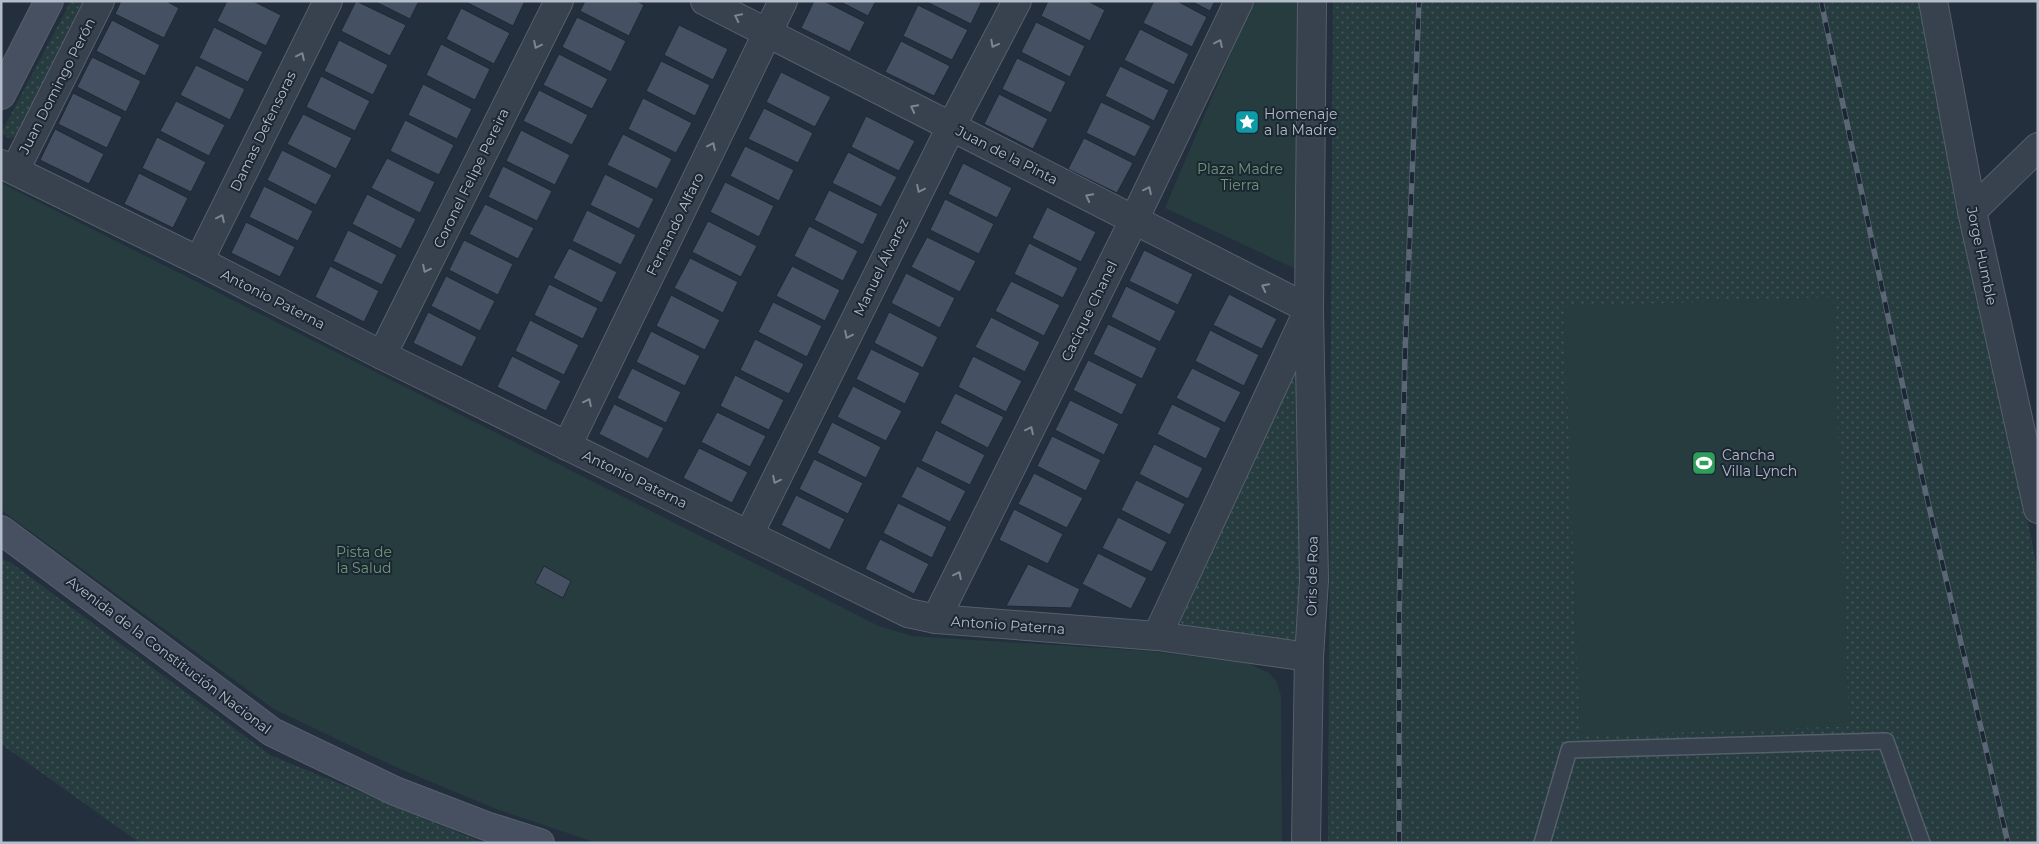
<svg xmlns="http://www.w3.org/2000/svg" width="2039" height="844" viewBox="0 0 2039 844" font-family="Montserrat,sans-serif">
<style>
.grass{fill:url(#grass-dots)}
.park{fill:#263c3f}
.building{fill:#455162;stroke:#1f2835}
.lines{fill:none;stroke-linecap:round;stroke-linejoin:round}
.service-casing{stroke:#565f6c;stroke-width:18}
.minor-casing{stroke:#565f6c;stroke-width:30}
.secondary-casing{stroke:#565f6c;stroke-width:30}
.service{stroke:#38414e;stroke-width:15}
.minor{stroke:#38414e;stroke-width:28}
.secondary{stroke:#465061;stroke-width:28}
.rail-casing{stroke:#5a6575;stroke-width:5.5}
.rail{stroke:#1d2633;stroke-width:4;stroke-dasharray:11;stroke-linecap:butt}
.oneway{stroke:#7c8592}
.labels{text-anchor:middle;stroke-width:4;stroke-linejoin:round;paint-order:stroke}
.street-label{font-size:14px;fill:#b4bcc9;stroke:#1d2633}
.poi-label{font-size:14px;fill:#b4bcc9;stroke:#1d2633;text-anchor:start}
.park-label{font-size:14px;fill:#6b9a76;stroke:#1d2633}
</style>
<defs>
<pattern id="grass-dots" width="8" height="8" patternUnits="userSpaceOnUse" patternTransform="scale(1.25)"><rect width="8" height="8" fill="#263c3f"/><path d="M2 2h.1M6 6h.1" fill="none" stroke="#435659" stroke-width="1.8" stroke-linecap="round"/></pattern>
</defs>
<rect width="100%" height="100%" fill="#242f3e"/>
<g class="grass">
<path d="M71 1H86L16 137C10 139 7 138 3 134V129Z"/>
<polygon points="1333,1 1923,1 2038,572 2038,843 1328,843"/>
<polygon points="1296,373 1303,378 1300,632 1297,641 1183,627 1180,622 1181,605 1291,374"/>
<polygon points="1,559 10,562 270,755 484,843 140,843 1,744"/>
</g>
<g class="park">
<polygon points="1253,1 1299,1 1298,270 1165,208"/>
<polygon points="1,183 879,626 912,636 1150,651 1250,664 1269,673 1276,681 1281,696 1282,843 597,843 496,809 391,765 274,709 1,510"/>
<polygon points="1833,297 1849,726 1580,736 1564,307"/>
</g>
<g class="building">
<polygon points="121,1 166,1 179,8 164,38 115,14"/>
<polygon points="227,1 253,1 281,15 266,46 217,21"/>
<polygon points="356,1 406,25 390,56 341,31"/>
<polygon points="374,1 419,1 410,19"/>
<polygon points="464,1 525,1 513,26"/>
<polygon points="585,1 637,1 644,5 629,36 580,11"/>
<polygon points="814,1 824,1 865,22 850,52 801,28"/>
<polygon points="839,1 876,1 868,16"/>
<polygon points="925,1 982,1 971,24"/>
<polygon points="1048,1 1088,1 1105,10 1090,41 1041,16"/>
<polygon points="1154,1 1177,1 1207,17 1192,47 1143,23"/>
<polygon points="1191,1 1215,1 1210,11"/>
<polygon points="918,5 968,30 952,60 903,36"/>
<polygon points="461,8 510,33 494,64 446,39"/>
<polygon points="577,17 626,41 611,72 562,47"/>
<polygon points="112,20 160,45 145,76 96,51"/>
<polygon points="1036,22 1085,46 1070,77 1021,52"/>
<polygon points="679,25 728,49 713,80 664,55"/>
<polygon points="214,27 263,52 248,82 199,58"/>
<polygon points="1140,29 1189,54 1174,85 1124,60"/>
<polygon points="339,40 388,65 373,95 324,71"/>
<polygon points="901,41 950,66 934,96 885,72"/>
<polygon points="441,44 490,69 475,100 426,75"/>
<polygon points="559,54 608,79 592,109 543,85"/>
<polygon points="92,57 141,81 126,112 77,87"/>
<polygon points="1017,58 1066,82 1051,113 1002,89"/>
<polygon points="661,61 710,85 695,116 646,91"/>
<polygon points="196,65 245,89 230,120 180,95"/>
<polygon points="1120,66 1169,90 1154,121 1105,96"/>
<polygon points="781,72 831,97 815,127 766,102"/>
<polygon points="321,76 370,101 355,131 306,107"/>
<polygon points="423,84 472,109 457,139 408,115"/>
<polygon points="539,90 588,115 572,145 523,121"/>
<polygon points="73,93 122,117 107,148 58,124"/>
<polygon points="999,94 1048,119 1033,149 984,124"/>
<polygon points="643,98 692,123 676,153 628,129"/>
<polygon points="176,101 225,125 209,156 160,131"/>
<polygon points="1101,102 1151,126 1135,157 1086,133"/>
<polygon points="764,108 813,133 798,163 748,139"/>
<polygon points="303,114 352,138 336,169 287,144"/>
<polygon points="866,116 915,141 899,171 851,147"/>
<polygon points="405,120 454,145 439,175 390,151"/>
<polygon points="55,129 104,154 89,184 40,160"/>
<polygon points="521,130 570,155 555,185 506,161"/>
<polygon points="623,134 672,159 657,189 607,165"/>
<polygon points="157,137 206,162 191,192 142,168"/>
<polygon points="1084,138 1133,163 1117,193 1068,169"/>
<polygon points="745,146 794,170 779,201 730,176"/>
<polygon points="282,150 332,175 316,205 267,180"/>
<polygon points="848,152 897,177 881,207 832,183"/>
<polygon points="387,158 435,182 420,213 371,188"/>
<polygon points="963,163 1012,188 997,218 948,194"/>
<polygon points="503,166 552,191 537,221 488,197"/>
<polygon points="139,173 188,198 173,228 124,204"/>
<polygon points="605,174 654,199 639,229 590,205"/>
<polygon points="725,182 774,206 759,237 710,212"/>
<polygon points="264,186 313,211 298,241 249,217"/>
<polygon points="829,190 878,214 863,245 814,220"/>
<polygon points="367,194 416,219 401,249 352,224"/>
<polygon points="945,199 994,224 979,254 930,230"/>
<polygon points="485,204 534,228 518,259 469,234"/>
<polygon points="1047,207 1096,232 1081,262 1032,238"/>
<polygon points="587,210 636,235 621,265 572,241"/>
<polygon points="708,221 757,246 741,277 692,252"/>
<polygon points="246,222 295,247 280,277 231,253"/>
<polygon points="809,226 858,251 843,281 794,256"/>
<polygon points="348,230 397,255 382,285 333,261"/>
<polygon points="927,237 976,261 960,292 911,267"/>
<polygon points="464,240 513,264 498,295 449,270"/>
<polygon points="1029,243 1078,268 1063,298 1014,274"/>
<polygon points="569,248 617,272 602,303 553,278"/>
<polygon points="1144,250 1193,274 1178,305 1129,281"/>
<polygon points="690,258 738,282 723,313 674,288"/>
<polygon points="330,266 379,291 364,322 315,297"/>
<polygon points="792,266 840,290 825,321 776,296"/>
<polygon points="906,273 955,298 940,328 891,303"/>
<polygon points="446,276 495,301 480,331 431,306"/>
<polygon points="1011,281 1060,305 1044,336 995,311"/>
<polygon points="549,284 598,308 583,339 534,315"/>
<polygon points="1126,286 1176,311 1160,342 1111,317"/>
<polygon points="1229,294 1277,319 1262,349 1213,325"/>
<polygon points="671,295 720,320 705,350 656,326"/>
<polygon points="773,302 822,326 807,357 758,332"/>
<polygon points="428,312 477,337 462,367 413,343"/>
<polygon points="889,312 938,337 923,368 874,343"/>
<polygon points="991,317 1040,342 1025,372 975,347"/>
<polygon points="530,320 579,345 564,375 515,351"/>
<polygon points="1108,324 1157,348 1142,379 1093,354"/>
<polygon points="1210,330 1259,355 1244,386 1195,361"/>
<polygon points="651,331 700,356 685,386 636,362"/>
<polygon points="755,339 804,364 789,394 740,370"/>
<polygon points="871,349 920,373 905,404 856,379"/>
<polygon points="512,356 561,381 546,411 497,387"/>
<polygon points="973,356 1022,381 1006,412 958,387"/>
<polygon points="1088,360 1137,384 1122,415 1073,390"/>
<polygon points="632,368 681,392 666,423 617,398"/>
<polygon points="1192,368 1241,392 1225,423 1176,398"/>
<polygon points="735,375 784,400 769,430 720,406"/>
<polygon points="853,386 902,411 886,441 837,417"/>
<polygon points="955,393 1004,417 988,448 940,423"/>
<polygon points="1070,400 1119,424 1104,455 1055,430"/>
<polygon points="614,404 664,428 648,459 599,434"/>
<polygon points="1172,404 1221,428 1206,459 1157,434"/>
<polygon points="717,412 766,436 750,467 701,442"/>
<polygon points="832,422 881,447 866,478 817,453"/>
<polygon points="936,430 985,455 970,485 921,461"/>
<polygon points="1052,436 1101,460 1086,491 1037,466"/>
<polygon points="1154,444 1203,468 1188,499 1139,474"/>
<polygon points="699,448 748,472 732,503 683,478"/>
<polygon points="814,459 863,483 848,514 799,489"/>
<polygon points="917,466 966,491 950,522 901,497"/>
<polygon points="1034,473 1083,498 1067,528 1018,504"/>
<polygon points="1136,480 1185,504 1170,535 1121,510"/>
<polygon points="796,495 845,519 830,550 781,525"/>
<polygon points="898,503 947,527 932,558 883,533"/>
<polygon points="1014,509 1063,534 1048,564 999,540"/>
<polygon points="1118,517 1167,542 1152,572 1102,548"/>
<polygon points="880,539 929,564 914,594 865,569"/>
<polygon points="1098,553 1147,578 1131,609 1082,584"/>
<polygon points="1028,564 1080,589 1071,608 1006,606"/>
<polygon points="544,566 571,581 563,598 535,583"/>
</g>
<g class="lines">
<defs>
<polyline id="service" points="1542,843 1569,750 1886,741 1922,843"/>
<g id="minor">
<polyline points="705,1 1309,309 1157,636"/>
<polyline points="1933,1 1972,211 2038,509"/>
<polyline points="1,164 199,261 382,355 908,613 936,619 1157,636 1309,657"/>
<polyline points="15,170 100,1"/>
<polyline points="1972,211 2038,147"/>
<polyline points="199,261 328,1"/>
<polyline points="382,355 559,1"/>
<polyline points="567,446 783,1"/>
<polyline points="749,534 951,127 1017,1"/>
<polyline points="936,619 1134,220 1239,1"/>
<polyline points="1306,843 1309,657 1314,580 1309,309 1312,1"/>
</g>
<g id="secondary">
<polyline points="1,95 49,1"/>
<polyline points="1,530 272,732 395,791 486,826 540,843"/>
</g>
</defs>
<use href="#service" class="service-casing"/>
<use href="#minor" class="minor-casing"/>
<use href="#secondary" class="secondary-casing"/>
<use href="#service" class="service"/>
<use href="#minor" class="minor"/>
<use href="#secondary" class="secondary"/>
<defs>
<g id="rail">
<polyline points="1821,1 1923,481 2008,843"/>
<polyline points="1399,843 1399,618 1405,355 1419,1"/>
</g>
</defs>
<use href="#rail" class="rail-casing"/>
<use href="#rail" class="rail"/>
</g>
<defs><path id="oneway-chevron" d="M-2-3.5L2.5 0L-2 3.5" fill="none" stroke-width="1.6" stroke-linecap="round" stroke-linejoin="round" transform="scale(1.25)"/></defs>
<g class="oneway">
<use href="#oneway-chevron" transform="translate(738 17) rotate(-154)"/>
<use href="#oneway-chevron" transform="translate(1219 43) rotate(-64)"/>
<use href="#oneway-chevron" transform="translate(994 44) rotate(118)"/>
<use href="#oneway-chevron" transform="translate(537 45) rotate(116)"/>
<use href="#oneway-chevron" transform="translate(301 56) rotate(-64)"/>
<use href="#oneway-chevron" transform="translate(914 108) rotate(-153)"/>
<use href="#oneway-chevron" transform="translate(712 146) rotate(-64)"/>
<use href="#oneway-chevron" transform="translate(920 189) rotate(116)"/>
<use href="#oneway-chevron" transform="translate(1148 190) rotate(-64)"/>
<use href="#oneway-chevron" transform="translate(1089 197) rotate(-153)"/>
<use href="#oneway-chevron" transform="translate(221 218) rotate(-64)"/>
<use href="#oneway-chevron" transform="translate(426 269) rotate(116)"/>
<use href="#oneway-chevron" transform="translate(1265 287) rotate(-153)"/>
<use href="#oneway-chevron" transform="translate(848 335) rotate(116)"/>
<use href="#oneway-chevron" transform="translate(588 402) rotate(-64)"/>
<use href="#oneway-chevron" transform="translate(1030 430) rotate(-64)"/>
<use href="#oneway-chevron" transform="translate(776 480) rotate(116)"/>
<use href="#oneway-chevron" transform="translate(958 575) rotate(-64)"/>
</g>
<defs>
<symbol id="sight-square" viewBox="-11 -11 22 22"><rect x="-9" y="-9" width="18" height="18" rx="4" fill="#0f9aa8" stroke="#1d2633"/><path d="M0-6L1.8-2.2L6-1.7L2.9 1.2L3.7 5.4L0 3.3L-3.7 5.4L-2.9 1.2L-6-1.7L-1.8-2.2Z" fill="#fff"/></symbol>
<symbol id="stadium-square" viewBox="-11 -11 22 22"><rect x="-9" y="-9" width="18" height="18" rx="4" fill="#2e9e5b" stroke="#1d2633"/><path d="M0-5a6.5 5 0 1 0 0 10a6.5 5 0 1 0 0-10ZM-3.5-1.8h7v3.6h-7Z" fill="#fff"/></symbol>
</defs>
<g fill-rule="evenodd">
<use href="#sight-square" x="1233" y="108" width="28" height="28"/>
<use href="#stadium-square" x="1690" y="449" width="28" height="28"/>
</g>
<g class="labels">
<g class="street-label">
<text transform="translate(57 86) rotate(-63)" y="5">Juan Domingo Perón</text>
<text transform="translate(263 131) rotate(-64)" y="5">Damas Defensoras</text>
<text transform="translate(1007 155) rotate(27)" y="5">Juan de la Pinta</text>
<text transform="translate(471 178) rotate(-64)" y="5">Coronel Felipe Pereira</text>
<text transform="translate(675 224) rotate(-64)" y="5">Fernando Alfaro</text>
<text transform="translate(1982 256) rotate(78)" y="5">Jorge Humble</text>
<text transform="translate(881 267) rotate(-64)" y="5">Manuel Álvarez</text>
<text transform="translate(273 299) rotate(27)" y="5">Antonio Paterna</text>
<text transform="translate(1089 311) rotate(-64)" y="5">Cacique Chanel</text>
<text transform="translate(635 479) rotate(26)" y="5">Antonio Paterna</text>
<text transform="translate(1312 576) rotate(-89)" y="5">Oris de Roa</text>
<text transform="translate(1008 625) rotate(4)" y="5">Antonio Paterna</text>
<text transform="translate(169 655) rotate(37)" y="5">Avenida de la Constitución Nacional</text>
</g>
<g class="poi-label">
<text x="1264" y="119">Homenaje<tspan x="1264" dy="16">a la Madre</tspan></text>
<text x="1722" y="460">Cancha<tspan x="1722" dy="16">Villa Lynch</tspan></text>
</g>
<g class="park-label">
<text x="1240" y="174">Plaza Madre<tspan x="1240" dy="16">Tierra</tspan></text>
<text x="364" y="557">Pista de<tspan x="364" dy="16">la Salud</tspan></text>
</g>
</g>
<rect width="2039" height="844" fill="none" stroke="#b4bcc9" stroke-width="5"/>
</svg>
